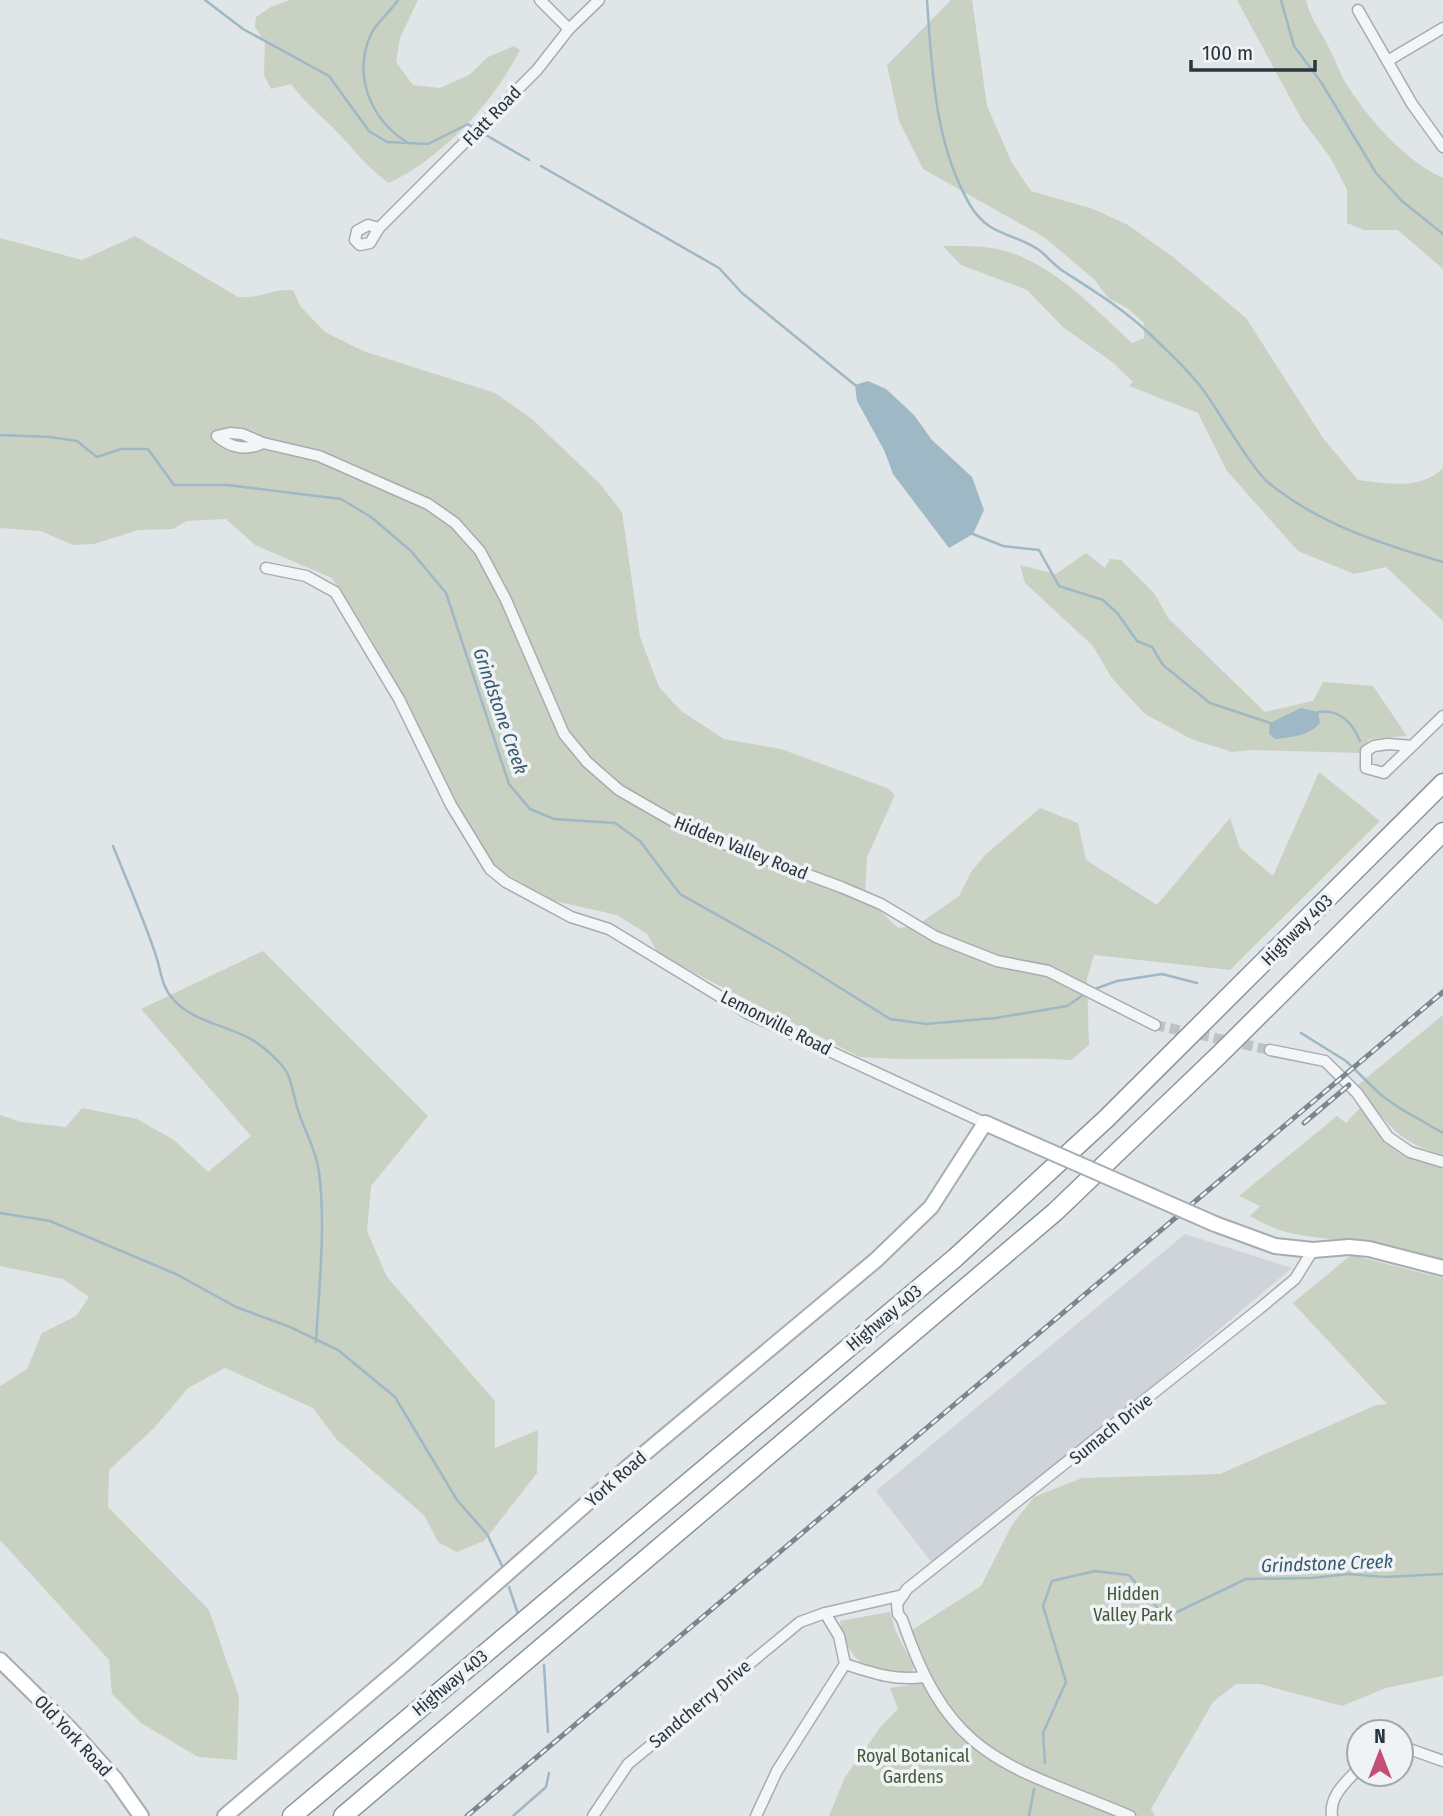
<svg xmlns="http://www.w3.org/2000/svg" width="1443" height="1816" viewBox="0 0 1443 1816" font-family="'Fira Sans Condensed',sans-serif">
<style>
.built{fill:#cfd4da}
.green{fill:#c9d1c2}
.water{fill:#9eb8c5}
.lines{fill:none;stroke-linecap:round;stroke-linejoin:round}
.stream{stroke:#9eb8c5;stroke-width:2.5}
.street-tunnel{stroke:#bcc2c6;stroke-width:10;stroke-dasharray:10 5;stroke-linecap:butt}
.street-casing{stroke:#a6adb2;stroke-width:13}
.secondary-casing{stroke:#a6adb2;stroke-width:18}
.highway-casing{stroke:#89959e;stroke-width:21}
.street{stroke:#f3f5f7;stroke-width:10}
.secondary{stroke:#fff;stroke-width:14}
.highway{stroke:#fff;stroke-width:18}
.rail-casing{stroke:#7b8790;stroke-width:5}
.rail{stroke:#f0f3f6;stroke-width:2.5;stroke-dasharray:8;stroke-linecap:butt}
.secondary-bridge-casing{stroke:#a6adb2;stroke-width:18;stroke-linecap:butt}
.secondary-bridge{stroke:#fff;stroke-width:14}
.labels{text-anchor:middle;stroke-width:7;stroke-linejoin:round;paint-order:stroke}
.street-label{font-size:18px;fill:#2a353e;stroke:#f0f3f6}
.park-label{font-size:18px;fill:#445939;stroke:#f0f3f6}
.water-label{font-size:19px;font-style:italic;fill:#375a6f;stroke:#f0f3f6}
</style>
<rect width="100%" height="100%" fill="#e0e5e8"/>
<polygon class="built" points="1185,1234 1292,1268 936,1568 876,1491"/>
<g class="green">
<path d="M290 0H418L400 38 396 62 413 85 440 88 469 75 488 57 514 46 520 50C493 103 443 157 389 183 370 171 356 152 341 136 324 118 306 104 291 84L271 89 264 75 265 42 255 27 256 17 271 7Z"/>
<path d="M951 0H972L987 106 1012 163 1031 191 1093 209 1128 225 1173 257 1246 318 1323 438 1358 480C1387 483 1420 491 1443 468V621L1386 567 1354 574 1298 551 1227 471 1198 413 1129 386 1133 382 1112 362 1063 327 1027 290 961 265 943 246C965 246 988 245 1009 252 1057 268 1095 309 1132 343L1144 338V323L1127 308 1108 298 1095 280 1044 237 923 169 899 121 887 65Z"/>
<path d="M1237 0H1306C1310 18 1319 28 1327 44 1335 58 1340 75 1349 88 1371 122 1406 161 1443 178V269L1398 230H1364L1347 223V190L1330 157 1302 120Z"/>
<path d="M135 236 238 297C261 299 269 289 293 290L300 306 325 332 363 351 495 393 532 419 599 483 622 512 640 637 659 687 681 711 724 739 781 749 887 788 895 795 867 857 865 896 898 928 916 926 959 896 971 872 985 855 1040 808 1078 823 1086 860 1157 905 1230 818 1240 848 1273 876 1319 772 1380 821 1230 970 1094 955 1087 979 1089 1045 1071 1060C1001 1056 930 1062 860 1057L659 955 647 934 617 915 546 899 488 862 463 828 423 740 370 637 332 578 255 545 226 519 187 521 173 529 138 530 94 544 73 545 41 531 0 528V238L82 260Z"/>
<polygon points="1086,553 1105,568 1110,559 1121,560 1154,593 1168,618 1265,712 1313,701 1323,682 1373,686 1407,736 1369,739 1362,753 1252,750 1232,752 1191,739 1145,714 1111,677 1093,646 1025,583 1020,565 1056,574"/>
<polygon points="263,951 428,1116 371,1186 367,1231 387,1277 495,1401 495,1448 538,1430 537,1473 484,1541 457,1552 438,1542 424,1515 337,1440 313,1408 225,1368 188,1388 154,1428 109,1470 108,1507 209,1610 239,1697 237,1760 198,1757 141,1723 112,1694 109,1660 0,1540 0,1386 27,1369 42,1333 76,1316 89,1297 63,1279 0,1266 0,1115 21,1122 66,1127 82,1108 137,1119 174,1140 208,1172 251,1136 141,1009"/>
<path d="M1443 1015V1155C1398 1143 1384 1121 1358 1085Z"/>
<path d="M1360 1108C1381 1138 1406 1160 1443 1168V1262C1410 1251 1377 1244 1342 1240 1304 1236 1284 1236 1250 1216L1260 1206 1239 1196 1337 1116 1346 1123Z"/>
<polygon points="1351,1255 1443,1278 1443,1676 1386,1688 1342,1706 1260,1684 1236,1684 1213,1702 1151,1809 1155,1816 829,1816 845,1777 882,1725 898,1709 890,1688 934,1681 912,1630 981,1586 1012,1525 1034,1497 1082,1478 1220,1474 1376,1405 1387,1404 1293,1303"/>
<path d="M890 1612 895 1630 914 1667 912 1672C867 1672 849 1665 840 1621Z"/>
</g>
<g class="water">
<polygon points="868,381 886,389 914,415 932,440 972,477 984,510 973,534 949,548 893,474 884,450 857,401 855,385"/>
<path d="M1301 708 1318 712 1320 723C1309 736 1292 737 1275 739L1269 734 1270 723Z"/>
</g>
<g class="lines">
<g class="stream">
<polyline points="205,0 243,29 329,76 369,131 387,142 428,144 468,124 472,127"/>
<path d="M398 0C391 11 377 22 371 34 352 76 371 120 408 143"/>
<path d="M927 0C932 69 934 143 970 205 989 237 1013 232 1039 250 1047 256 1054 265 1063 271 1094 291 1125 310 1152 336 1170 354 1192 373 1206 394 1221 415 1253 471 1270 484 1321 525 1382 544 1443 562"/>
<polyline points="1281,0 1294,46 1321,82 1376,173 1402,201 1443,234"/>
<polyline points="484,134 529,160"/>
<polyline points="541,166 719,268 742,293 855,385"/>
<polyline points="0,435 50,437 77,441 97,457 121,449 148,449 174,485 227,485 341,499 371,517 411,551 446,593 509,784 530,809 554,819 615,823 640,841 680,894 783,952 890,1019 926,1024 996,1018 1067,1006 1086,993"/>
<polyline points="973,534 1003,546 1039,550 1059,586 1103,600 1118,614 1137,641 1152,647 1163,665 1210,703 1270,723"/>
<path d="M1318 712C1340 709 1352 722 1360 741"/>
<path d="M113 846C127 881 142 915 154 950 161 967 160 985 173 999 196 1026 238 1025 265 1049 293 1073 288 1075 297 1107 303 1129 316 1148 319 1172 326 1227 319 1286 316 1342"/>
<polyline points="1092,990 1117,981 1162,974 1197,983"/>
<polyline points="1301,1033 1346,1061 1381,1095 1401,1109 1443,1133"/>
<polyline points="0,1213 50,1221 176,1274 236,1307 290,1327 338,1350 395,1397 457,1500 487,1534 503,1568"/>
<polyline points="509,1587 519,1617"/>
<polyline points="544,1665 548,1732"/>
<polyline points="1045,1763 1043,1733 1066,1682 1043,1606 1052,1581 1095,1571 1129,1575 1163,1614 1177,1612 1246,1579 1312,1578 1349,1574 1385,1577 1443,1574"/>
<polyline points="513,1816 546,1787 549,1773"/>
<polyline points="1029,1816 1034,1789"/>
</g>
<polyline class="street-tunnel" points="1155,1025 1270,1050"/>
<defs>
<g id="street">
<polyline points="540,0 569,29"/>
<polyline points="1358,10 1412,104 1443,147"/>
<polyline points="1389,60 1443,28"/>
<polyline points="379,228 368,225 357,231 355,240 360,245 370,243 379,228 537,70 569,29 599,0"/>
<path d="M263 443C247 451 230 448 217 436L230 433 242 434 263 443 319 456 428 504 455 523 480 551 506 600 564 734 587 762 619 790 692 832 841 887 881 904 936 937 997 961 1048 971 1155 1025"/>
<polyline points="266,568 306,576 335,592 399,699 451,805 490,869 506,882 571,917 609,929 747,1013 985,1123"/>
<polyline points="1412,746 1388,744 1374,746 1366,751 1366,768 1384,773 1443,716"/>
<polyline points="1270,1050 1325,1061 1357,1093 1388,1137 1410,1152 1443,1162"/>
<path d="M845 1664C872 1673 895 1681 924 1677"/>
<polyline points="1401,1746 1443,1761"/>
<polyline points="593,1816 628,1764 800,1622 825,1613 903,1595"/>
<polyline points="756,1816 777,1771 845,1664 839,1636 825,1613"/>
<path d="M1130 1816C1004 1763 950 1761 902 1619L898 1614 897 1604 907 1589 1259 1309 1295 1279 1313 1250"/>
<path d="M1332 1816C1329 1796 1346 1782 1359 1768"/>
</g>
<g id="secondary">
<polyline points="1215,1224 1275,1246 1313,1250 1349,1247 1369,1249 1443,1268"/>
<polyline points="0,1660 71,1730 115,1779 141,1816"/>
<polyline points="225,1816 402,1666 627,1468 876,1260 931,1207 985,1123 1019,1138"/>
</g>
<g id="highway">
<polyline points="292,1816 955,1258 1107,1118 1443,783"/>
<polyline points="343,1816 1055,1212 1219,1055 1443,832"/>
</g>
</defs>
<use href="#street" class="street-casing"/>
<use href="#secondary" class="secondary-casing"/>
<use href="#highway" class="highway-casing"/>
<use href="#street" class="street"/>
<use href="#secondary" class="secondary"/>
<use href="#highway" class="highway"/>
<defs>
<g id="rail">
<polyline points="1304,1123 1349,1085"/>
<polyline points="467,1816 1443,992"/>
</g>
</defs>
<use href="#rail" class="rail-casing"/>
<use href="#rail" class="rail"/>
<defs>
<polyline id="secondary-bridge" points="1019,1138 1215,1224"/>
</defs>
<use href="#secondary-bridge" class="secondary-bridge-casing"/>
<use href="#secondary-bridge" class="secondary-bridge"/>
</g>
<g class="labels">
<g class="street-label">
<text transform="translate(492 116) rotate(-46)" y="6">Flatt Road</text>
<text transform="translate(741 848) rotate(22)" y="6">Hidden Valley Road</text>
<text transform="translate(1297 930) rotate(-45)" y="6">Highway 403</text>
<text transform="translate(776 1023) rotate(27)" y="6">Lemonville Road</text>
<text transform="translate(884 1318) rotate(-40)" y="6">Highway 403</text>
<text transform="translate(1111 1429) rotate(-39)" y="6">Sumach Drive</text>
<text transform="translate(616 1479) rotate(-41)" y="6">York Road</text>
<text transform="translate(450 1683) rotate(-40)" y="6">Highway 403</text>
<text transform="translate(700 1704) rotate(-40)" y="6">Sandcherry Drive</text>
<text transform="translate(73 1736) rotate(47)" y="6">Old York Road</text>
</g>
<g class="park-label">
<text x="1133" y="1600">Hidden<tspan x="1133" dy="21">Valley Park</tspan></text>
<text x="913" y="1762">Royal Botanical<tspan x="913" dy="21">Gardens</tspan></text>
</g>
<g class="water-label">
<text transform="translate(501 711) rotate(71)" y="7">Grindstone Creek</text>
<text transform="translate(1327 1563) rotate(-2)" y="7">Grindstone Creek</text>
</g>
</g>
<g transform="translate(1380 1753)"><circle r="33" fill="#f0f3f6" stroke="#a1a7ac" stroke-width="2"/>
<path d="M0-5L12 26L0 18L-12 26Z" fill="#c34f74"/>
<text y="-10" font-size="19" font-weight="bold" text-anchor="middle" fill="#2a353e">N</text>
</g>
<path d="M1191 60v10h124v-10" fill="none" stroke="#2a353e" stroke-width="3.5"/>
<text x="1202" y="60" font-size="21" fill="#2a353e" stroke="#f0f3f6" stroke-width="5" paint-order="stroke">100 m</text>
</svg>
